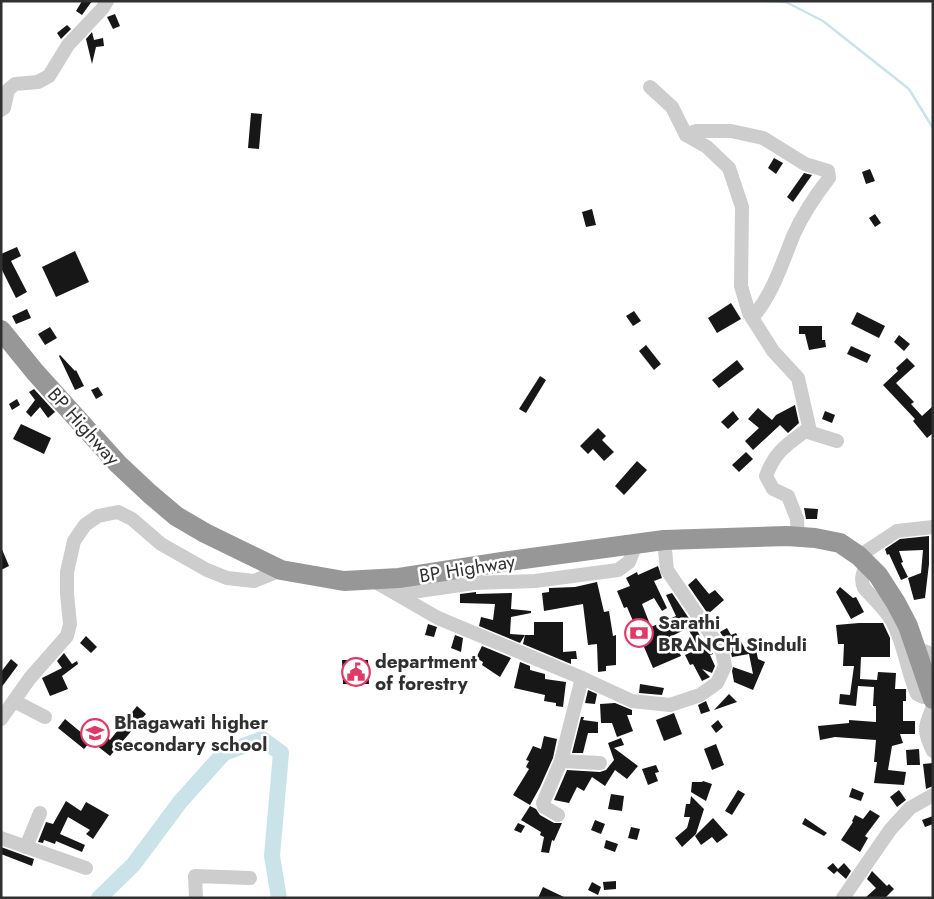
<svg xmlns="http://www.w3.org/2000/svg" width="934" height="899" viewBox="0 0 934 899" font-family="Jost,sans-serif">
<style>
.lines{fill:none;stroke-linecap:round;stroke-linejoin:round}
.stream{stroke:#c9e3e9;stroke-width:2.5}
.river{stroke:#c9e3e9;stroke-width:16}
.building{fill:#171717}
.minor{stroke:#cdcdcd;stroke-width:14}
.highway{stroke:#979797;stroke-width:20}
.labels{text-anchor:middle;stroke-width:5;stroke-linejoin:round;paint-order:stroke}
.street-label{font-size:19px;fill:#303030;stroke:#fff}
.poi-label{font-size:19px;font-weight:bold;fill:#303030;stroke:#fff;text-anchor:start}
</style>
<rect width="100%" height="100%" fill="#fff"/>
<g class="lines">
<polyline class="stream" points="765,1 786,2 823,21 909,89 933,128"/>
<polyline class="river" points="99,898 133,865 180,802 224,753 262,739 281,753 272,856 279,898"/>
</g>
<g class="building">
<polygon points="82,1 92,1 82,15 76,11"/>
<polygon points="115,14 120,26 113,29 107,17"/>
<polygon points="67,25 71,29 61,39 57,33"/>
<polygon points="92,32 94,40 103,38 104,46 96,47 92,64 86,39"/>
<polygon points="251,113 262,114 259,149 248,148"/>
<polygon points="774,158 783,163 776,174 768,168"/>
<polygon points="870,169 875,181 866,184 862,172"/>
<polygon points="804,173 812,175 793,202 787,197"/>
<polygon points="592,209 596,225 586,227 582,212"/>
<polygon points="875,214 881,223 875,227 869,218"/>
<polygon points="17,247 21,256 11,261 27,292 16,298 1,268 1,254"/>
<polygon points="75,251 89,282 56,297 42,267"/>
<polygon points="731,303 741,319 717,333 708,318"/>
<polygon points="27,309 31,318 16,324 12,316"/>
<polygon points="634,311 641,321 633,326 626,316"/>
<polygon points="857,312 885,326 879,338 851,324"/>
<polygon points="799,326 822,326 822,340 825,340 826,347 809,350 805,334 799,334"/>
<polygon points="50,327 57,338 45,345 38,334"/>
<polygon points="899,335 910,344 904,351 894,342"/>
<polygon points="646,345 661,364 654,370 639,351"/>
<polygon points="851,346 871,355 867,363 847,354"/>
<polygon points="60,355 75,371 76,370 84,386 75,390 59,356"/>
<polygon points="907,358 915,366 896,383 914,402 911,404 922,416 933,406 933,433 927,438 913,421 915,419 883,385 898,371 896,368"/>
<polygon points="737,360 744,369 719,388 712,380"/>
<polygon points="540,376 546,380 526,413 519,409"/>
<polygon points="98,387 103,395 96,399 91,390"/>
<polygon points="34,389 55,412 48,418 40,407 31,417 26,412 35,400 29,392"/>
<polygon points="17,399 20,405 12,410 9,404"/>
<polygon points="795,405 799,423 788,433 780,425 753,450 745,441 759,428 748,419 758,408 772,420 776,415"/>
<polygon points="733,411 739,419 728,429 721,422"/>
<polygon points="825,411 835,415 832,423 822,419"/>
<polygon points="21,424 51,438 44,454 13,439"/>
<polygon points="598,428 606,436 602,440 614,452 604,461 593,449 588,454 580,446"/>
<polygon points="746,452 753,459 739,472 732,465"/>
<polygon points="637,461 647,470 624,495 615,486"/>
<polygon points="804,508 818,509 817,519 806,519"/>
<polygon points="929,536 929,564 925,598 914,600 908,578 921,573 923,550 899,551 903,562 901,563 908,577 901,580 889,554 887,555 885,549 900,539"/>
<polygon points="1,547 9,566 1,570"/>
<polygon points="658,566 662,578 654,581 667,608 662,611 654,598 642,604 651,627 676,616 666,595 672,593 698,632 705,646 707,644 713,654 710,655 715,666 712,673 702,669 710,677 702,681 693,664 690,665 685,655 698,649 688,628 672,636 681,656 653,668 627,607 624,608 617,591 630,586 626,578 637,572 638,575"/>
<polygon points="696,578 709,594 715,590 724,600 708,614 688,585"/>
<polygon points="597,582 604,612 609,611 613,636 616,635 616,665 606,666 606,671 598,672 597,644 588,645 583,604 544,611 542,593 549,592 549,588 575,587"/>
<polygon points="840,587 853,598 856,597 864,612 851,619 836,592"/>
<polygon points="476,592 476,594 512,593 511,609 531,611 531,613 511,617 510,634 525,635 520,643 479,626 481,617 493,620 495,604 460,603 460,594"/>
<polygon points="534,622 563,622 563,652 576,651 577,659 571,659 571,664 523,644 525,635 534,635"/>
<polygon points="859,623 883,623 890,638 890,657 861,657 860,679 877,680 878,672 896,673 895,689 906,689 906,701 903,701 903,721 915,721 915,734 900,734 903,743 892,746 888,770 906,772 904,785 874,783 877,762 874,762 876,740 835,737 820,740 818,726 849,723 849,720 876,722 876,706 873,706 874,687 858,686 856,706 839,704 840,694 850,695 854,666 843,666 844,644 838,644 836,625"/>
<polygon points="428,624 437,627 434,637 425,635"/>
<polygon points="727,628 731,635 736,633 744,647 755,645 758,659 765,662 753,690 734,682 732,671 733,667 753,674 749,654 732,657 729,646 720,632"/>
<polygon points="455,635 463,638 461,652 451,648"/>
<polygon points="86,636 97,647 91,653 80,643"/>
<polygon points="482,646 511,658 500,677 482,665 483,662 476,658"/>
<polygon points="64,653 72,664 77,661 78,664 62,676 68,689 50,696 42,678 62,668 57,661"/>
<polygon points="11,659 18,665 1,688 1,672"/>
<polygon points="342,660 368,660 369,684 343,684"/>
<polygon points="520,662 530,666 530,670 545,674 545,679 566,682 563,707 556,706 556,703 544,701 545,695 514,688"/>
<polygon points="640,684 664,688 662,695 639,693"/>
<polygon points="588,690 597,694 595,704 585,703"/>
<polygon points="729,694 737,702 714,710"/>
<polygon points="706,701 710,711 701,714 698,705"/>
<polygon points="615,703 632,710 632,715 627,715 633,731 617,737 612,723 601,723 600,704"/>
<polygon points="137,706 146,714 110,756 91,741 84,749 58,728 65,719 89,739 86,736 94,727 110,740"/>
<polygon points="674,713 682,734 664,741 656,720"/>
<polygon points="581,717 584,717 583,720 598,722 598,733 588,733 583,753 572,753"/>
<polygon points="718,720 723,727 716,733 711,726"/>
<polygon points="544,736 557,739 553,758 540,787 530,805 513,795 529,769 526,767 529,761 526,760 533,746 541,749"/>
<polygon points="621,738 624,745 614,748 638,766 627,779 615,770 605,786 592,777 584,791 577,787 569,803 554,800 567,770 600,772 606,770 614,760 608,743"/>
<polygon points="716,744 724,765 712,770 704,749"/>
<polygon points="919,749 920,765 907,765 906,750"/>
<polygon points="933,763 933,786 926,789 923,764"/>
<polygon points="656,765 659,772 655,773 658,781 648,785 642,769"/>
<polygon points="703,781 712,784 706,801 691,792 692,782 702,782"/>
<polygon points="852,788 864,793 861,801 849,797"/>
<polygon points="738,790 745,794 732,815 725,811"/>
<polygon points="899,790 906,800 897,807 890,797"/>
<polygon points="611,794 624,796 622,811 608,809"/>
<polygon points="691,796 704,809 696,834 682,847 675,838 687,828 690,817 684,817 686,804 690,804"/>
<polygon points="66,801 81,811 86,802 109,815 93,839 86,834 90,830 68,817 60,834 85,845 82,852 56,841 55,844 44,840 43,843 38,842 46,822 53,824"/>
<polygon points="530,806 536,809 540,815 554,823 562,823 554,841 552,840 549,853 541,852 544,837 540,835 541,832 521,820"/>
<polygon points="870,810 880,816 865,836 868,838 860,852 841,840 853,822 852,821 855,815 863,819"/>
<polygon points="933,816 933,824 925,827 922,820"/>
<polygon points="713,818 728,835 717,843 712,837 701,845 695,836"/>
<polygon points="805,818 827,833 824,836 802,824"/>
<polygon points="595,820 605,824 601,834 591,830"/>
<polygon points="518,823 525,826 521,833 514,830"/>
<polygon points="631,827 640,829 637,840 628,838"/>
<polygon points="606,840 618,844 615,852 604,848"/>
<polygon points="1,847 34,859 32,866 1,854"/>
<polygon points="833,863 838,869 844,863 851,871 846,879 837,871 834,874 827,868"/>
<polygon points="872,871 887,886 889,884 894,889 885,898 865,898 876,888 867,879"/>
<polygon points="616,881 616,889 604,890 603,882"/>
<polygon points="592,882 601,887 598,895 588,890"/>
<polygon points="543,887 566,898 538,898"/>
</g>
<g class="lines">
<g class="minor">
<polyline points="650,87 672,107 686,135 707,147 729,168 742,207 741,286 749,313 773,351 798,378 810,431"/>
<polyline points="1,110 4,108 8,90 15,84 38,82 49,76 68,45 102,9 107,1"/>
<path d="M686 135 696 131H731L763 138 805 164 828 171 829 178C815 196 803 214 794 234 782 263 773 294 752 318"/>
<path d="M798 537 797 519 788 496 773 489 766 476C775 452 785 446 805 431L837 441"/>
<polyline points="859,556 897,531 933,527"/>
<path d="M867 563C863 573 860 578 864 588 873 598 885 609 892 621 904 643 907 671 917 694L923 697 931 695 933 692"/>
<polyline points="468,567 474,583 535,581 618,570 629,562 636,544"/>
<polyline points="372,580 438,618 582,678 632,701 670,705 700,695 717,683 725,666 722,651 667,570 664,540"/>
<polyline points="391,588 419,591 474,583"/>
<polyline points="916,648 929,653 933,662"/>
<polyline points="14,701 45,717"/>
<path d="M933 707C924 727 923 731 933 751"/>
<polyline points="1,719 30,678 67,636 70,624 67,594 67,572 74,541 85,525 98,516 118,512 132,519 161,544 207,570 227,578 254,581 281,570"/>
<polyline points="561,761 600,763"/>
<polyline points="558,815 544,807 543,803 561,761 582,678"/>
<polyline points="1,838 86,868"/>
<polyline points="26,847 40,813"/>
<polyline points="196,898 195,876 250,878"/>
<polyline points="843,898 890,830 910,808 933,795"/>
</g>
<polyline class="highway" points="1,330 35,372 118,464 150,494 176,516 205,533 281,570 344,581 399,578 502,562 664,540 787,536 815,538 840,543 859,556 878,575 896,603 908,626 933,699"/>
</g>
<defs>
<symbol id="bank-ring" viewBox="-11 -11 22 22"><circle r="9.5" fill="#fff" stroke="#df3a66" stroke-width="1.5"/><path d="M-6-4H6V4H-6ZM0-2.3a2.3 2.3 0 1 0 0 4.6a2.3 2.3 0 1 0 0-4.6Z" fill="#df3a66"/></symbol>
<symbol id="civic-ring" viewBox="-11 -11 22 22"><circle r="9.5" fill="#fff" stroke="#df3a66" stroke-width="1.5"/><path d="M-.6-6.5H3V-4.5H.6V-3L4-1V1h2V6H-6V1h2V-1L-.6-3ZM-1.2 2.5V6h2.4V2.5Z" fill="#df3a66"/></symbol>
<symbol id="school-ring" viewBox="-11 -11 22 22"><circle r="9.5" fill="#fff" stroke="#df3a66" stroke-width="1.5"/><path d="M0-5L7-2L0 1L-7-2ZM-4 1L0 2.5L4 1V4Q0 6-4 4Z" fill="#df3a66"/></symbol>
</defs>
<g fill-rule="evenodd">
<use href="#bank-ring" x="623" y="617" width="32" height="32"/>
<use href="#civic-ring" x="340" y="656" width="32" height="32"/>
<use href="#school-ring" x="79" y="717" width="32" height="32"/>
</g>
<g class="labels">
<g class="street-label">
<text transform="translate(84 426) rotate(48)" y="7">BP Highway</text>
<text transform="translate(467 568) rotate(-9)" y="7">BP Highway</text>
</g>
<g class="poi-label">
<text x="658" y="629">Sarathi<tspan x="658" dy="22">BRANCH Sinduli</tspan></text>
<text x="375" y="668">department<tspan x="375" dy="22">of forestry</tspan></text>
<text x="114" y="729">Bhagawati higher<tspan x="114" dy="22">secondary school</tspan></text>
</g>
</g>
<rect width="934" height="899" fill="none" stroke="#303030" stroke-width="5"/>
</svg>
